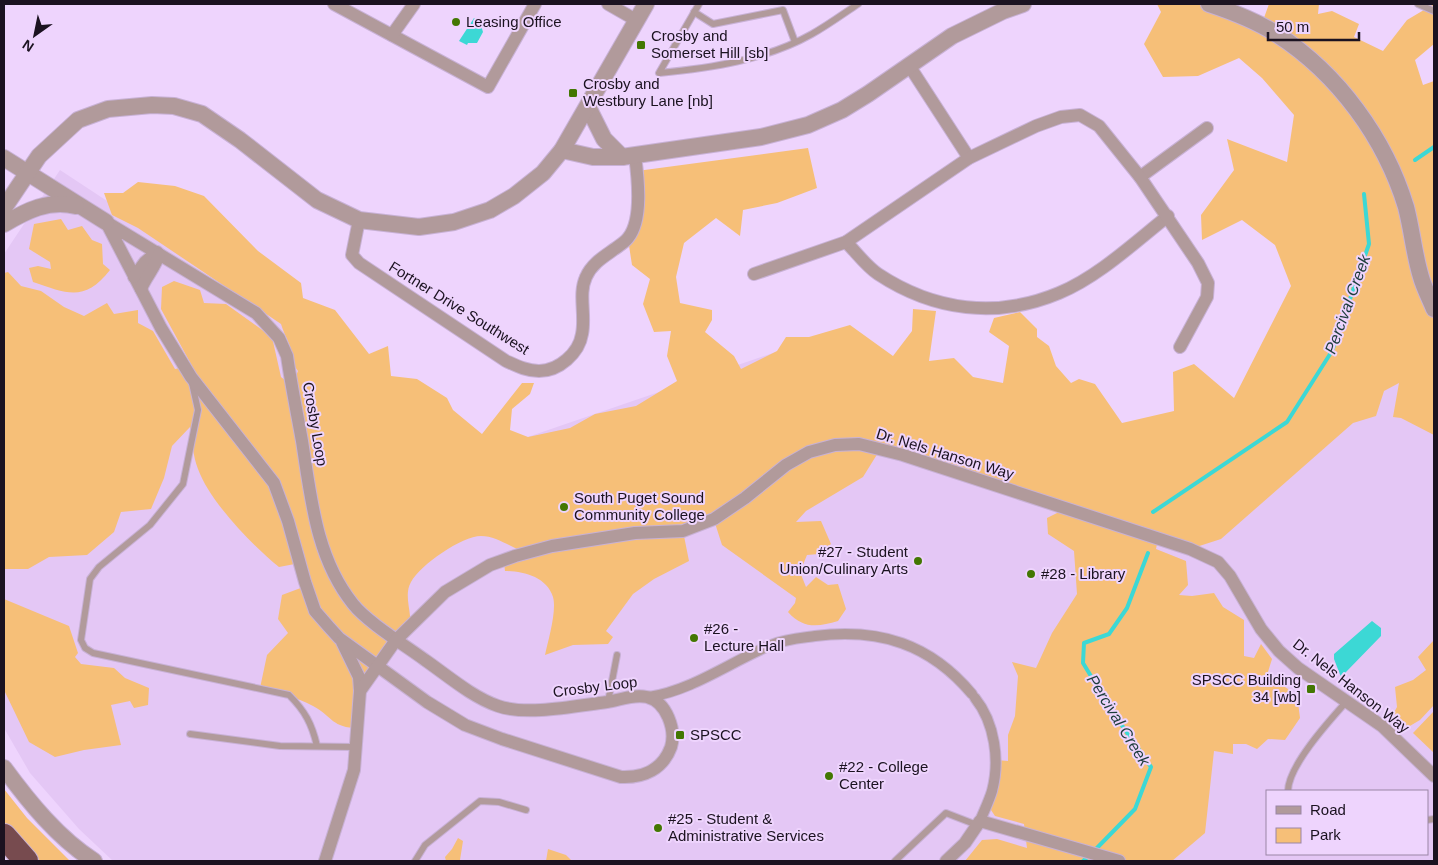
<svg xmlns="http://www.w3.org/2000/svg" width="1438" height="865" viewBox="0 0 1438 865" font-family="Arial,sans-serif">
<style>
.built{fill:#e4c7f5;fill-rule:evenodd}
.green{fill:#f6bf78}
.water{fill:#3cd8d5}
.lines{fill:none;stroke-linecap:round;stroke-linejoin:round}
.stream{stroke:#3cd8d5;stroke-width:4}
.service-casing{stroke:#c8b1d5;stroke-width:8}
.pedestrian-casing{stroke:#c8b1d5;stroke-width:12}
.minor-casing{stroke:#c8b1d5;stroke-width:14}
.tertiary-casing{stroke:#c8b1d5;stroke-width:18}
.motorway-casing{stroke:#c8b1d5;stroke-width:26}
.service{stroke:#b19a9b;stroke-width:6}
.pedestrian{stroke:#b19a9b;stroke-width:10}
.minor{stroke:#b19a9b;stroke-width:12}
.tertiary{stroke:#b19a9b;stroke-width:16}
.motorway{stroke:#774b4f;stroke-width:24}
.poi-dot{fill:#437702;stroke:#eed4fd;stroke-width:2}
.labels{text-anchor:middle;stroke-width:4;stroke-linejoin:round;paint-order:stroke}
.poi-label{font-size:15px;fill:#1b1220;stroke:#eed4fd;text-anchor:start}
.street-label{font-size:15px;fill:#1b1220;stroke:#eed4fd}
.water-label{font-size:16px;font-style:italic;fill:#1c3c3b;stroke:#eed4fd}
</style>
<rect width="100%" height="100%" fill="#eed4fd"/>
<path class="built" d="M60 170 487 451 837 331 1171 536 1434 345V861H113L79 829 30 773 4 728V254ZM1267 791H1427V854H1267Z"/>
<g class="green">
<path d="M1157 4H1209L1261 26 1269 4H1319L1318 14 1332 11 1359 24 1354 37 1383 51 1407 20 1434 4V44L1415 60 1423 85 1434 81V435L1401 418 1393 417 1399 383 1384 391 1376 416 1353 423 1221 539 1190 549 1158 539 1156 549 1186 561 1188 585 1179 595 1192 596 1214 593 1223 607 1244 620V656L1254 658 1261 644 1272 659 1267 675 1297 695 1300 718 1285 740 1268 739 1257 749 1246 744H1233V754L1214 751 1205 833 1172 861H965L982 840 997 839 1027 848 1024 824 995 816 987 804 996 760 1008 761V735L1015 716 1018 676 1012 662 1036 668 1052 633 1077 594 1074 551 1048 534 1047 518 1065 509 881 448 863 477 806 511 796 522 821 521 831 544 819 554 807 555 800 572 806 587 816 577 828 585 838 584 846 609 838 621C818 627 803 629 788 612L795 603 796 598 722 545 714 520 683 531 689 561 654 579 633 594 606 631 613 637 608 644 573 645 545 655C548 641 557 611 553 597 547 577 523 571 505 571L503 554 517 549C506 544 494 536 481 536 462 536 420 565 411 582 405 592 409 605 410 616L416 619 366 681 358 728C332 728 333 717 313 706 296 697 278 693 260 688L267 655 288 633 278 619 282 595 306 586 300 563 279 567C252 545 210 502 198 469 193 456 192 441 190 427L172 446 164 478 151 509 121 512 114 532 87 555 49 557 28 569H4V273L8 272 21 286 41 291 64 307 84 316 107 303 114 314 138 310V323L153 331 175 369 192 366 161 309 162 287 174 281 200 290 204 303 226 304 272 337 281 377 292 386 298 371 292 363C294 348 285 338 281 324L138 228 112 215 104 193H123L138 182 175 186 204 196 258 251 301 283 303 298 335 310 369 354 388 346 391 376 417 379 447 398 453 410 482 434 522 383H534L530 394 512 409 510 430 528 437 570 428 595 414 636 406 677 381 667 356 671 331 654 332 643 304 650 279 632 265 628 239 637 171 808 148 817 188 777 203 743 210 740 236 716 218 684 243 676 277 680 303 712 310V320L705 332 734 356 741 369 777 351 786 337H809L850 325 893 356 912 331 913 309 936 311 929 361 954 358 973 377 1003 383 1009 346 989 332 994 318 1020 312 1037 329V337L1049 346 1056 366 1071 383 1079 379 1095 384 1122 423 1174 411 1173 372 1194 364 1234 398 1291 286 1275 245 1242 220 1202 240 1201 215 1234 170 1227 139 1287 162 1294 115 1262 78 1239 58 1198 76 1163 77 1144 44 1161 12Z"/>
<path d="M61 219 68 230 82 226 92 240 102 244 103 264 110 270C85 302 68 294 33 282L29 268 38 266 51 269 50 262 29 249 34 224Z"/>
<polygon points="4,599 69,626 78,653 75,657 81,664 114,668 125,678 149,688 148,705 134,708 130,701 111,705 121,745 84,750 55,757 29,742 4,690"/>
<polygon points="1434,640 1434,705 1420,720 1403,730 1391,718 1397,707 1395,687 1413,680 1426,670 1418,657"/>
<polygon points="1434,711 1434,753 1413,733"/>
<polygon points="4,789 27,818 70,861 37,861 4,824"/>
<polygon points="458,838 463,841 460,860 446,861 445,857 452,849"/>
<polygon points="548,849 566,855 572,861 546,861"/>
</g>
<g class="water">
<polygon points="474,18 480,22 483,32 477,43 468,43 467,45 459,41"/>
<polygon points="1372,621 1381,628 1381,636 1346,672 1345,677 1341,677 1334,659 1334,654"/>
</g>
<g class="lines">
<g class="stream">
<polyline points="1415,160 1434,147"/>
<polyline points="1153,512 1287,422 1332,351 1369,244 1364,194"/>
<polyline points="1094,851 1135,809 1151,767 1114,714 1083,663 1084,643 1109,634 1127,608 1148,553"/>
<polyline points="1083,861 1089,856"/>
</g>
<defs>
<g id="service">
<path d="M699 4 659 73C711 68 766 60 812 34 828 25 843 14 858 4"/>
<polyline points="1418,4 1434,11"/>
<polyline points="694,12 713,24 783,10 795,42"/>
<path d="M192 383 198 410 183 484 150 525 99 567 90 579 81 640 85 648 93 653 289 695C305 711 312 724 317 746"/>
<polyline points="608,702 617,655"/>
<polyline points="190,734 280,746 356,747"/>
<path d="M1288 791C1288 766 1330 720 1347 701"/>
<polyline points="1427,820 1434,819"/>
<polyline points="415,861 425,845 480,801 499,802 526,810"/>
<polyline points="895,861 946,813 977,825"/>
</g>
<g id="pedestrian">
<path d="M649 697C693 690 730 662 771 645 785 639 800 638 815 636 880 628 930 644 972 694"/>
<path d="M975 698C995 723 1000 761 992 791 989 801 984 811 980 821"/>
</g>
<g id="minor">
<polyline points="334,4 488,87 535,4"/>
<polyline points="608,4 636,20"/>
<polyline points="392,35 414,4"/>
<polyline points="910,67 969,158"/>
<polyline points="1140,177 1207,128"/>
<path d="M359 220 352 255 359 263 506 361C517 366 527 371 539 371 559 371 579 353 582 334 586 315 578 294 586 277 592 263 605 256 616 248 620 245 625 242 628 238 643 220 638 178 635 156"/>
<path d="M106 222 256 313 279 338 287 356C291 384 297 413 302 441 311 498 316 558 353 604 367 622 406 646 425 660 448 676 472 697 498 706 527 716 575 706 607 702 620 700 633 694 647 697 667 702 676 730 671 747 663 769 644 778 621 777L502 739 465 725 427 702 339 638 329 627 315 611 305 582 288 521 274 483 191 377 161 328Z"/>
<path d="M846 242C856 252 866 266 878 274 934 311 997 319 1059 293 1098 277 1135 242 1168 216"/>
<polyline points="754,274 846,242 969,158 1036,126 1061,117 1080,115 1099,126 1140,177 1198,263 1208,283 1207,297 1180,347"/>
<polyline points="134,277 145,262 157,252"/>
<path d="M141 289C146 276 156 267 159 254"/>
<polyline points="342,642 359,677 360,691"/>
<polyline points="325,861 354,770 360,691 396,640 445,592 490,565 515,556 552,546 635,533 683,531 714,519 745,498 786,465 809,452 835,445 859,444 903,455 1190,549 1218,562 1230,576 1261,629 1279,651 1298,668 1382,726 1434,776"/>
<polyline points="946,861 965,843 980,821 1119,861"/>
</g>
<g id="tertiary">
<path d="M1209 4C1233 12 1257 21 1278 35 1338 74 1385 138 1406 207 1412 230 1414 254 1421 277 1424 288 1430 299 1434 309"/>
<polyline points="588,107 604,139 622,157"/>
<polyline points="562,150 593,157 622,157 761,137 808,125 842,110 868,94 952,36 1003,11 1023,4"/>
<polyline points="4,158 106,222"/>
<polyline points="4,208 39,156 78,120 108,109 152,105 174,106 202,114 240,140 317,200 359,220 419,227 454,222 490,210 514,196 543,173 562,150 646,4"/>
<path d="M4 224C26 211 49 199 76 206"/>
<path d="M4 768C29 802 58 838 94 861"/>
</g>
<polyline id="motorway" points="4,836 26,861"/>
</defs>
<use href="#service" class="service-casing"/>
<use href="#pedestrian" class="pedestrian-casing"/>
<use href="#minor" class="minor-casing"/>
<use href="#tertiary" class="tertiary-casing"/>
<use href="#motorway" class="motorway-casing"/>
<use href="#service" class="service"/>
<use href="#pedestrian" class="pedestrian"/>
<use href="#minor" class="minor"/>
<use href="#tertiary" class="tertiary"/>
<use href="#motorway" class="motorway"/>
</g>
<g class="poi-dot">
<circle cx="456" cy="22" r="5"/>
<rect x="636" y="40" width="10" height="10" rx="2.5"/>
<rect x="568" y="88" width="10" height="10" rx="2.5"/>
<circle cx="564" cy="507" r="5"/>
<circle cx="918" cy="561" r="5"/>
<circle cx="1031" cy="574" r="5"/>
<circle cx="694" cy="638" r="5"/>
<rect x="1306" y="684" width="10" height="10" rx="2.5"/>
<rect x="675" y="730" width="10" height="10" rx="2.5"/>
<circle cx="829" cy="776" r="5"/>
<circle cx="658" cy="828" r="5"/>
</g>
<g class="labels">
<g class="poi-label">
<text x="466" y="27">Leasing Office</text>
<text x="651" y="41">Crosby and<tspan x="651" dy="17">Somerset Hill [sb]</tspan></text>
<text x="583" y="89">Crosby and<tspan x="583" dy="17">Westbury Lane [nb]</tspan></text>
<text x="574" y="503">South Puget Sound<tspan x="574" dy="17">Community College</tspan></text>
<text x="908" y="557" text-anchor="end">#27 - Student<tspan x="908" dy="17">Union/Culinary Arts</tspan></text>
<text x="1041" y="579">#28 - Library</text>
<text x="704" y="634">#26 -<tspan x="704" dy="17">Lecture Hall</tspan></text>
<text x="1301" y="685" text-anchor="end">SPSCC Building<tspan x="1301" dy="17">34 [wb]</tspan></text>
<text x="690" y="740">SPSCC</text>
<text x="839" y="772">#22 - College<tspan x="839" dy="17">Center</tspan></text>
<text x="668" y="824">#25 - Student &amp;<tspan x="668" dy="17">Administrative Services</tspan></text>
</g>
<g class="street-label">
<text transform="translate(459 308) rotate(32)" y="5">Fortner Drive Southwest</text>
<text transform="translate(315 424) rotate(80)" y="5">Crosby Loop</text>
<text transform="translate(945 454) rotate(17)" y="5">Dr. Nels Hanson Way</text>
<text transform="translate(1351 686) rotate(38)" y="5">Dr. Nels Hanson Way</text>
<text transform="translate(595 687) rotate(-7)" y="5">Crosby Loop</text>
</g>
<g class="water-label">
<text transform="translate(1347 304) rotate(-70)" y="6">Percival Creek</text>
<text transform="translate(1119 720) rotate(58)" y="6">Percival Creek</text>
</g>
</g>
<rect width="1438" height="865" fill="none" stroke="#1b1220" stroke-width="10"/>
<rect x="1266" y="790" width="162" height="65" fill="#eed4fd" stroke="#9a86a5"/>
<rect x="1276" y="806" width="25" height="8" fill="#b19a9b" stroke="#9a86a5"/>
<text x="1310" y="815" font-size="15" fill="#1b1220">Road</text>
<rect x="1276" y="828" width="25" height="15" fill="#f6bf78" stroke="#9a86a5"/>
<text x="1310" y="840" font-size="15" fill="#1b1220">Park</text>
<g transform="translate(35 35) rotate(213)" stroke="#eed4fd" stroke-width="4" paint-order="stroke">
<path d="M0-4L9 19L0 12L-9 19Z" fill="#1b1220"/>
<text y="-8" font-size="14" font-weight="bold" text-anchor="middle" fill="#1b1220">N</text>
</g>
<path d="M1268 32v8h91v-8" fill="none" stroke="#1b1220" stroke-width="2.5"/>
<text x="1276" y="32" font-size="15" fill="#1b1220" stroke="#eed4fd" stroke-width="4" paint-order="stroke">50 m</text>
</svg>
